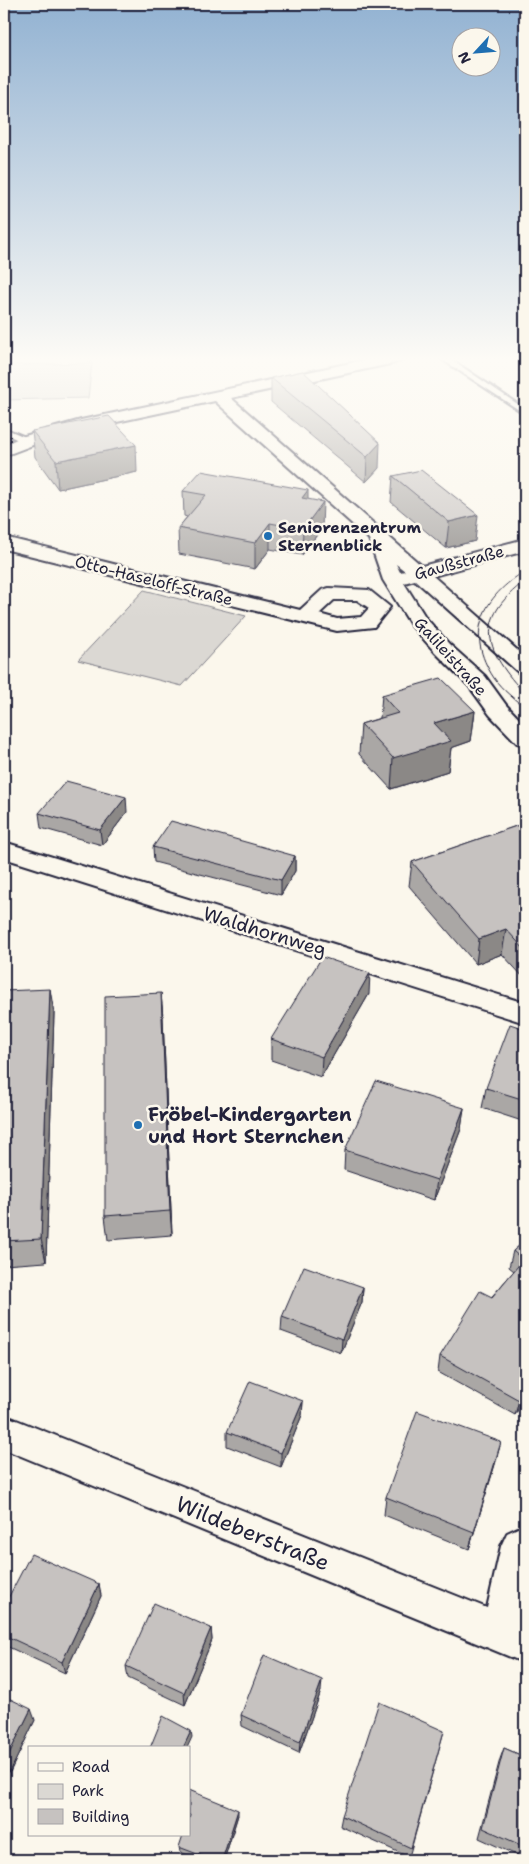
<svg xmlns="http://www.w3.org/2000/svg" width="529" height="1864" viewBox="0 0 529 1864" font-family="'Shantell Sans',sans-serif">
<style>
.green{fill:#dbd8d3;stroke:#7e7d87}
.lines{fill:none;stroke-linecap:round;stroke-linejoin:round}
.lane-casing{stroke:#22223b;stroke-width:4}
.street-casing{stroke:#22223b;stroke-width:4}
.lane{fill:#fbf7ec;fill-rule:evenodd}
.street{fill:#fbf7ec;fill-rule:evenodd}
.tram{stroke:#22223b;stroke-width:1}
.wall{fill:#aaa7a5;stroke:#22223b}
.shaded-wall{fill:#8b8886;stroke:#22223b}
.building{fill:#c6c2c0;stroke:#22223b}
.poi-dot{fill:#1f6fb2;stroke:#fbf7ec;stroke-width:2}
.labels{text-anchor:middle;stroke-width:5;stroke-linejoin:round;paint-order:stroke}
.far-poi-label{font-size:16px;font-weight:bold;fill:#22223b;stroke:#fbf7ec;text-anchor:start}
.far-street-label{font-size:16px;fill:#22223b;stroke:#fbf7ec}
.street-label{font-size:19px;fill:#22223b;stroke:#fbf7ec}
.poi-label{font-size:19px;font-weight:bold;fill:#22223b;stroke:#fbf7ec;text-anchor:start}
.near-street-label{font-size:22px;fill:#22223b;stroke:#fbf7ec}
</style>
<rect width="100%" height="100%" fill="#fbf7ec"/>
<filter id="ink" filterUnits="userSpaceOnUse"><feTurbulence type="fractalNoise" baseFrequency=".02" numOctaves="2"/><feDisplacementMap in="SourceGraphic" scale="10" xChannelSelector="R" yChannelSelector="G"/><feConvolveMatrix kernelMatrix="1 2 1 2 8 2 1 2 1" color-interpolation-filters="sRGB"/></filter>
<g filter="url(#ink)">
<g class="green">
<polygon points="92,363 88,398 4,400 11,365"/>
<polygon points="144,590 246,616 182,686 78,660"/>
</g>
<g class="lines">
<defs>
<g id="lane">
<polygon points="440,358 449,358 525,409 525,414"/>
<polygon points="4,428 30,439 31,441 24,443 4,433"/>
</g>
<g id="street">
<path d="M374 358H403L400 361 395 363 231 398 422 566 525 539V551L433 576 525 657V674L518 672 415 580 404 583 426 618 449 644 485 676 506 705 525 725V745L517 743 490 715 469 686 435 652 411 625 383 580 369 539 215 401 84 429 33 445 4 456V445L21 437 81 420ZM396 564 405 571 400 572Z"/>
<path d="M4 537 300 610 322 590 329 588 369 590 390 607 374 627 337 631 4 549ZM334 600H357L369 608 361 617 337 619 319 614Z"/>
<polygon points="4,842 525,1003 525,1023 4,858"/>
<polygon points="4,1415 487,1608 501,1546 507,1533 520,1527 525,1529 525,1613 523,1622 525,1623 525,1663 4,1449"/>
</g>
</defs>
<use href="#lane" class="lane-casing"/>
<use href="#street" class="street-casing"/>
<use href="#lane" class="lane"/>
<use href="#street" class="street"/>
<g class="tram">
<path d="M525 571C483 597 464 633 494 678 502 690 515 699 525 708"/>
<path d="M525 581C473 620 485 651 525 694"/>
</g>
</g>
<g class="wall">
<polygon points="303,371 379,468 366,482 271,402 271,378"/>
<polygon points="32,431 137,472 58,489 35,457"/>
<polygon points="393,476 475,541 446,548 391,502"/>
<polygon points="183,491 308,500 322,528 302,555 270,549 255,569 179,554 178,528 187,517 184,516"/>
<polygon points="382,695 475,711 471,741 451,748 448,771 391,789 359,754 361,724 380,718"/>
<polygon points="127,812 102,845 41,828 39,813"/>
<polygon points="525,823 525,979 502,954 476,964 409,886 412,862"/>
<polygon points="153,847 295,856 295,871 281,895 154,862"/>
<polygon points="4,991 54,1013 46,1262 4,1265"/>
<polygon points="161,993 163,1018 172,1235 108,1240 105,1216"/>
<polygon points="369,994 321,1077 271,1060 271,1039"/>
<polygon points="525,1029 525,1122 482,1108 486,1088"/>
<polygon points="464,1108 461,1129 434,1200 344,1170 345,1150"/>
<polygon points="525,1241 525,1397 515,1415 438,1372 440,1356 514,1271 509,1267 513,1251"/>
<polygon points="363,1287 362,1302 341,1353 281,1331 282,1317"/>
<polygon points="303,1401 302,1415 281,1467 227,1446 227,1432"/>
<polygon points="496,1461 469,1549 384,1515 386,1497"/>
<polygon points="99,1584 101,1596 65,1673 4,1645 4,1606"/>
<polygon points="211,1628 212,1640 185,1705 128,1678 126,1666"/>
<polygon points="321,1691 299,1753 242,1726 241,1715"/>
<polygon points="4,1696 35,1720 10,1772 4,1770"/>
<polygon points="444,1731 409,1857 340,1826 342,1816"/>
<polygon points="504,1748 525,1757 525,1859 479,1838 500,1759"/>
<polygon points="189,1790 238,1815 224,1860 201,1860 180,1852 179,1847 189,1835"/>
</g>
<g class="shaded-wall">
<polygon points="380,443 379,468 366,482 367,457"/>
<polygon points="136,445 137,472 58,489 56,461"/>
<polygon points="308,490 308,516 302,498"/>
<polygon points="323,502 322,528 302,555 303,529"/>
<polygon points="478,515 475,541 446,548 449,522"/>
<polygon points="270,523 270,549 255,569 255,543"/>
<polygon points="475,711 471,741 451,748 448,771 391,789 393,758 434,723"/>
<polygon points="126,797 127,812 102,845 100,830"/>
<polygon points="295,856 295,871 281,895 281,880"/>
<polygon points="506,929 502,954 476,964 479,939"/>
<polygon points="370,973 369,994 321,1077 322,1057"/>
<polygon points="50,989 54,1013 46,1262 41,1239"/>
<polygon points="161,993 163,1018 172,1235 170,1211"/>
<polygon points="464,1108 461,1129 434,1200 437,1180"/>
<polygon points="363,1287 362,1302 341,1353 342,1339"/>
<polygon points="525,1389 525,1397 515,1415 519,1400"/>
<polygon points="303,1401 302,1415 281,1467 281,1453"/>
<polygon points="501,1442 496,1461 469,1549 474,1532"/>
<polygon points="99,1584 101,1596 65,1673 62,1662"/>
<polygon points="211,1628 212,1640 185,1705 184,1693"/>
<polygon points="322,1680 321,1691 299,1753 300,1742"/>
<polygon points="31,1709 35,1720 10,1772 5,1762"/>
<polygon points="191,1731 192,1737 187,1748 183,1748"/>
<polygon points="238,1810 238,1815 224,1860 222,1860"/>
</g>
<g class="building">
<polygon points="303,371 380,443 367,457 271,378"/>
<polygon points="109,416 136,445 56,461 32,431"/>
<polygon points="421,470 478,515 449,522 393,476"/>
<polygon points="201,471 308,490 302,498 323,502 303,529 270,523 255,543 178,528 206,495 183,491"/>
<polygon points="441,678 475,711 434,723 451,741 393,758 361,724 398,713 382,695"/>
<polygon points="66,781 126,797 100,830 39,813"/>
<polygon points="171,821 295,856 281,880 153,847"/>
<polygon points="525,823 525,950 506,929 479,939 412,862"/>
<polygon points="322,957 370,973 322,1057 271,1039"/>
<polygon points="50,989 41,1239 4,1241 4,991"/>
<polygon points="161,993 170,1211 105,1216 105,996"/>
<polygon points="510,1024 525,1029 525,1100 486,1088"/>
<polygon points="376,1081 464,1108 437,1180 345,1150"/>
<polygon points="525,1241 525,1389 519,1400 440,1356 480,1291 492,1297 523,1260 513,1251"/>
<polygon points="304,1266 363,1287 342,1339 282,1317"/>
<polygon points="250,1381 303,1401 281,1453 227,1432"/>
<polygon points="417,1411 501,1442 474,1532 386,1497"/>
<polygon points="31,1554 99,1584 62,1662 4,1635 4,1606"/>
<polygon points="154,1603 211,1628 184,1693 126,1666"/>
<polygon points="264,1655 322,1680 300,1742 241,1715"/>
<polygon points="4,1696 31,1709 5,1762 4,1761"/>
<polygon points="379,1702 444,1731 411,1848 342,1816"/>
<polygon points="163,1716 191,1731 183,1748 150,1748"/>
<polygon points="504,1748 525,1757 525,1847 483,1828"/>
<polygon points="189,1790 238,1810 222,1860 213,1860 179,1847 183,1835 189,1835 189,1820 190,1815 189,1814"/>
</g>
</g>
<linearGradient id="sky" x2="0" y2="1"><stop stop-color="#92b2d2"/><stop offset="0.58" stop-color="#fdfbf6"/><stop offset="1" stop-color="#fdfbf6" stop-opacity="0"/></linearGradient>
<rect width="529" height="619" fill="url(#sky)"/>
<g class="poi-dot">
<circle cx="268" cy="536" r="5"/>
<circle cx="138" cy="1125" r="5"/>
</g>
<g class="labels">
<g class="far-poi-label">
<text x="278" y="533">Seniorenzentrum<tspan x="278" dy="18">Sternenblick</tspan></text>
</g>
<g class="far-street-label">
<text transform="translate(459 562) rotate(-15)" y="6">Gaußstraße</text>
<text transform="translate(154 580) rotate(14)" y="6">Otto-Haseloff-Straße</text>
<text transform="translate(451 656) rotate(48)" y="6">Galileistraße</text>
</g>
<g class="street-label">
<text transform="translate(265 931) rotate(17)" y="7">Waldhornweg</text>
</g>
<g class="poi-label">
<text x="148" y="1121">Fröbel-Kindergarten<tspan x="148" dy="22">und Hort Sternchen</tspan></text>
</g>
<g class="near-street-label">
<text transform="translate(253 1533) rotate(22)" y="8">Wildeberstraße</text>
</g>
</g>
<rect width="529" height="1864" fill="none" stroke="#fbf7ec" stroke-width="20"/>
<rect x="10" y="10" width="509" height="1844" fill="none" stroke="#22223b" stroke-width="2" filter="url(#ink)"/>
<rect x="28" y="1746" width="162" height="90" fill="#fbf7ec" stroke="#a4a2a5"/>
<rect x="38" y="1763" width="25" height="8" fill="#fbf7ec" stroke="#a4a2a5"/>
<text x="72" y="1772" font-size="15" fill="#22223b">Road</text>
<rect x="38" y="1784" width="25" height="15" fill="#dbd8d3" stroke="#a4a2a5"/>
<text x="72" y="1796" font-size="15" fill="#22223b">Park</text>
<rect x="38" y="1809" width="25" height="15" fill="#c6c2c0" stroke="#a4a2a5"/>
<text x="72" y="1822" font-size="15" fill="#22223b">Building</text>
<g transform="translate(476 52) rotate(244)"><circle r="24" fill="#fbf7ec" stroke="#a4a2a5"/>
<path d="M0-4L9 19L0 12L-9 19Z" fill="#1f6fb2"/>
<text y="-8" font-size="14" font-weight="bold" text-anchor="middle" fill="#22223b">N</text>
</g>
</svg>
